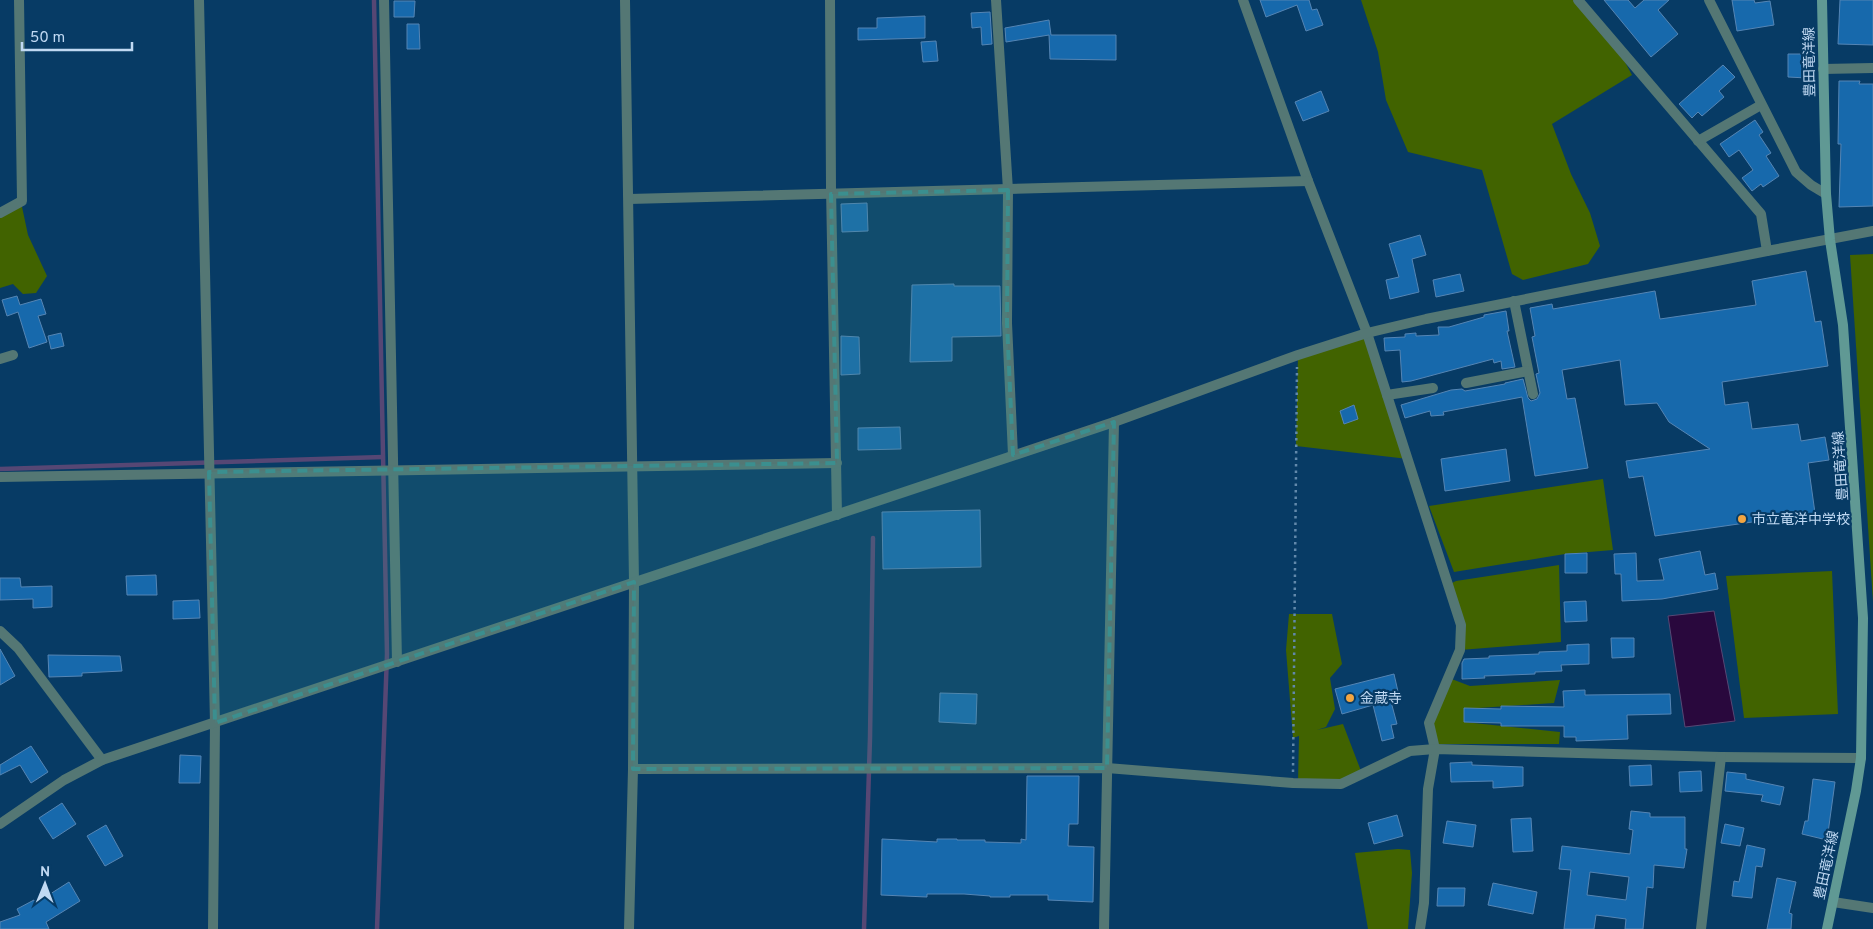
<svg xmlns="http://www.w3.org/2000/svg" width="1873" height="929" viewBox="0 0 1873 929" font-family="Overpass,'Noto Sans JP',sans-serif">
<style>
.green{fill:#416300}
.water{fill:#29083d;stroke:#564774}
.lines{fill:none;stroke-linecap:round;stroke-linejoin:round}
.stream{stroke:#564774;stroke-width:4.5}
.building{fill:#1769ac;stroke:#5585b4;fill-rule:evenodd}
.path{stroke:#6289ab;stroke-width:2.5;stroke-dasharray:2.5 4;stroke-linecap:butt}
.minor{stroke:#547774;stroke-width:10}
.tertiary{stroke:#547774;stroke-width:10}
.secondary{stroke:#609994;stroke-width:10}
.marked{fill:#3b8f8f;fill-opacity:0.2;stroke:#3b8f8f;stroke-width:4;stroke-dasharray:10 6;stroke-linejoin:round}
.poi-dot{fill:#f2a542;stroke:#073b65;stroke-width:2}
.labels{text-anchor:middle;stroke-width:4.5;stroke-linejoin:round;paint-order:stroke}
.street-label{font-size:14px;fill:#c0d9f3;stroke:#073b65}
.poi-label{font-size:14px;fill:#c0d9f3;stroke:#073b65;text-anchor:start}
</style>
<rect width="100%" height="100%" fill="#073b65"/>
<g class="green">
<polygon points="1361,0 1578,0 1614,42 1632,75 1552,124 1571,174 1590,213 1600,246 1588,264 1523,280 1512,274 1482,170 1408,152 1386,100 1378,52"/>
<polygon points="21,202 28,235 47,276 36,293 23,294 13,284 0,288 0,212"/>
<polygon points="1873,254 1873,602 1850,255"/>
<polygon points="1367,333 1408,459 1296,446 1298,355"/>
<polygon points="1603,479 1613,550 1565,554 1454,572 1429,506"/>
<polygon points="1559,565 1561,642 1460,650 1461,625 1448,585 1456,581"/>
<polygon points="1832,571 1838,714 1744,718 1726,576"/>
<polygon points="1289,614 1332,614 1342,664 1330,678 1335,709 1326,727 1317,730 1343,724 1361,771 1341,784 1298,783 1299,736 1293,738 1286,650"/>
<polygon points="1449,678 1470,686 1560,680 1554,703 1464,709 1464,722 1560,732 1559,744 1438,744 1429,723"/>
<polygon points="1398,849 1410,850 1412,873 1408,929 1368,929 1355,853"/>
</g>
<polygon class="water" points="1714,611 1735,721 1685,727 1668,616"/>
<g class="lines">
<g class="stream">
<polyline points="374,0 387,654 377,929"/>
<polyline points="0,469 383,457"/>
<polyline points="864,929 870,738 873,538"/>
</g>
</g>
<g class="building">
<polygon points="1260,0 1309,0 1312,10 1317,9 1323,25 1306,31 1297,5 1266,17"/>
<polygon points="1604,0 1628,0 1635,8 1644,0 1669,0 1658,10 1678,34 1651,57"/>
<polygon points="1732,0 1754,0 1755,3 1770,1 1774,25 1737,31"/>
<polygon points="1840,0 1873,0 1873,45 1838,44"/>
<polygon points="394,1 415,1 414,17 394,17"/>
<polygon points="990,12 992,44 982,45 981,27 972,28 971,13"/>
<polygon points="925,16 925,38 858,40 858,28 877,28 877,18"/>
<polygon points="1049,20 1051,35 1116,35 1116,60 1050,59 1049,35 1006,42 1005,28"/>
<polygon points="407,24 419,24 420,49 407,49"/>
<polygon points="936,41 938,61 923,62 921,42"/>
<polygon points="1788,54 1807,54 1807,78 1788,77"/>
<polygon points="1723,65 1735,77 1719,91 1724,97 1702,116 1698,112 1692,118 1679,104"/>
<polygon points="1839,81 1860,81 1859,84 1873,84 1873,206 1839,207 1841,144 1838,144"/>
<polygon points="1321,91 1329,111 1303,121 1295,102"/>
<polygon points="1755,120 1763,132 1759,135 1771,153 1766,156 1779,176 1763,187 1761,184 1752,191 1742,178 1753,170 1739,150 1729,157 1720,144"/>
<polygon points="867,203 868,231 842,232 841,204"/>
<polygon points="1420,235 1426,255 1412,259 1419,292 1390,299 1386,280 1399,277 1389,244"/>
<polygon points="1806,271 1815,322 1821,321 1828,366 1722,382 1725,405 1748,402 1752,429 1798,424 1801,441 1825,437 1829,460 1808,463 1815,513 1655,536 1643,476 1629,478 1626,461 1710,449 1669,422 1657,403 1625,405 1620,360 1562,370 1567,399 1575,398 1588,468 1535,476 1522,397 1443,412 1444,415 1431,416 1430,411 1405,418 1401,405 1451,390 1462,389 1465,391 1505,384 1505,383 1523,379 1528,398 1531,401 1537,399 1540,393 1536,374 1539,373 1532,337 1535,336 1530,308 1552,304 1553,309 1655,291 1660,319 1756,305 1752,281"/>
<polygon points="1460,274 1464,291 1436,297 1433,280"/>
<polygon points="954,284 954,286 1000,286 1001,336 952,337 952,361 910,362 912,285"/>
<polygon points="17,296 20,305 41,299 46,314 38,316 47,342 29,348 18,312 7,316 2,300"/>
<polygon points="1506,311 1509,331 1507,331 1515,367 1502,369 1501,361 1494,363 1493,359 1411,381 1402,382 1400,350 1385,351 1384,338 1405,337 1405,334 1416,333 1416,336 1439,335 1438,327 1449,327 1484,317 1484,315"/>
<polygon points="61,333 64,346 51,349 48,336"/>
<polygon points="841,336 859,337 860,374 841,375"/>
<polygon points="1354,405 1358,419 1344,424 1340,411"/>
<polygon points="900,427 901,449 858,450 858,428"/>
<polygon points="1506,449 1510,481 1445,491 1441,459"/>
<polygon points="980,510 981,567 883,569 882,512"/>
<polygon points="1700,551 1705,575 1715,573 1718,589 1662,599 1622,601 1621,574 1615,574 1614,554 1636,553 1637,581 1664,580 1659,559"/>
<polygon points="1587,553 1587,573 1565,573 1565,554"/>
<polygon points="156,575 157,595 127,595 126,576"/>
<polygon points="0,578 20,578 21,587 52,586 52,607 33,608 33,599 0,600"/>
<polygon points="199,600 200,618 173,619 173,601"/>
<polygon points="1586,601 1587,621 1565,622 1564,602"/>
<polygon points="1611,638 1634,638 1634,657 1612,658"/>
<polygon points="1589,644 1589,664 1561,665 1562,671 1535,672 1535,674 1484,676 1485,678 1462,679 1462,663 1464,659 1489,658 1489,656 1539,654 1539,652 1567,651 1567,645"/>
<polygon points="0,649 15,676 0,685"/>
<polygon points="48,655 120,656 122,671 82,673 82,676 49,677"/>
<polygon points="1394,674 1399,696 1390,698 1397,724 1391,725 1394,738 1382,741 1373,705 1342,714 1335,689"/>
<polygon points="1585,690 1585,695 1670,694 1671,714 1627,715 1628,739 1576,741 1576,737 1564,737 1564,726 1501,726 1501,723 1464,722 1464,708 1501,709 1501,706 1564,707 1563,691"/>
<polygon points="940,693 977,694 976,724 939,722"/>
<polygon points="31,746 48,772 31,783 20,765 0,775 0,765"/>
<polygon points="180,755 201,756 200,783 179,783"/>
<polygon points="1472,762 1472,765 1523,767 1523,786 1493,788 1493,781 1451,782 1450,763"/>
<polygon points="1651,765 1652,785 1630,786 1629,766"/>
<polygon points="1701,771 1702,791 1680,792 1679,772"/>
<polygon points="1727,772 1746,774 1746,779 1784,787 1780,805 1761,801 1763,795 1725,791"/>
<polygon points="1027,776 1079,776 1078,824 1069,824 1068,846 1094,847 1093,902 1048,900 1048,895 1010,895 1010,897 990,897 990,896 964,894 927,894 927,897 881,895 882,839 937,842 937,839 957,839 957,840 985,840 985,842 1021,843 1021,839 1026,840"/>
<polygon points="1813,779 1835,782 1827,840 1802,834 1805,821 1808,821"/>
<polygon points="62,803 76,824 53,839 39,818"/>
<path d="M1631 811 1650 813V817H1685V849H1687L1684 868 1654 865 1653 888 1647 887 1643 929H1625L1626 919 1596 915 1594 929H1564L1571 870 1559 869 1562 846 1630 854 1633 830 1629 829ZM1590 872 1629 877 1626 900 1587 895Z"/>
<polygon points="1397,815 1403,836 1374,844 1368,823"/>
<polygon points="1531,818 1533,851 1513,852 1511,819"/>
<polygon points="1447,821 1476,825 1473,847 1443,843"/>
<polygon points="1725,824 1744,828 1740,846 1721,843"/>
<polygon points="106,825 123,856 105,866 87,836"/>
<polygon points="1747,845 1765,849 1762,867 1756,866 1752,898 1732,896 1734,881 1739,882"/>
<polygon points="1777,878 1796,882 1789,913 1792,914 1791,929 1767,929"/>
<polygon points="69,882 80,901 46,922 49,929 0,929 0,922 20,915 17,909 34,900 36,903"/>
<polygon points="1493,883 1537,892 1533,914 1488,905"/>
<polygon points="1438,888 1465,888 1464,906 1437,906"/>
</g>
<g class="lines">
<polyline class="path" points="1293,772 1297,367"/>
<g class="minor">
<polyline points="199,0 215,723 213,929"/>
<polyline points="384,0 397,662"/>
<polyline points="830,0 831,188 837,515"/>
<polyline points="996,0 1008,190 1007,323 1013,455"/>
<polyline points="1243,0 1308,181 1367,333 1461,625 1460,650 1429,723 1435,749 1428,789 1424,903 1420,929"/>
<polyline points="1578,0 1761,214 1767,251"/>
<polyline points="1823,69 1873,68"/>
<polyline points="1698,141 1761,105"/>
<polyline points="629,199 1308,181"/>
<polyline points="0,213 22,201 19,0"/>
<polyline points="1514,301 1533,394"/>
<polyline points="0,359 13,355"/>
<polyline points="1466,383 1528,371"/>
<polyline points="1387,395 1433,388"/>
<polyline points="0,477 837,463"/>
<polyline points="0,631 18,648 102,760"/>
<polyline points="633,769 1107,768 1293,783 1341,784 1410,751 1435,749 1721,757 1861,758"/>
<polyline points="1104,929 1114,422"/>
<polyline points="1701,929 1721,757"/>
</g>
<g class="tertiary">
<polyline points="625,0 634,582 633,769 629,929"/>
<polyline points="1709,0 1796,172 1811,185 1826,194"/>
<polyline points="0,824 64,780 102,760 1114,422 1298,355 1367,333 1426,319 1767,251 1873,231"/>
<polyline points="1833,902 1873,908"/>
</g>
<polyline class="secondary" points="1822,0 1826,194 1830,240 1843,325 1863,618 1861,758 1856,791 1827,929"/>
</g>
<path class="marked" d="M1008 190 1007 323 1013 455 1114 422 1107 768 633 769 634 582 215 723 209 472 837 463 831 194Z"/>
<g class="poi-dot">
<circle cx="1742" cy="519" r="5"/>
<circle cx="1350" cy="698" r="5"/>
</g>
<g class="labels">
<g class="street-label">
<text transform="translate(1809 62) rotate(-91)" y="5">豊田竜洋線</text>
<text transform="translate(1840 466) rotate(-94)" y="5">豊田竜洋線</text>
<text transform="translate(1826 865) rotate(-78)" y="5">豊田竜洋線</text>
</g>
<g class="poi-label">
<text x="1752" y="524">市立竜洋中学校</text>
<text x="1360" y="703">金蔵寺</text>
</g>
</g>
<g transform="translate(45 884) rotate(1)" stroke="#073b65" stroke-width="4" paint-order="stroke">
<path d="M0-4L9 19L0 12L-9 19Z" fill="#c0d9f3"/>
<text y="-8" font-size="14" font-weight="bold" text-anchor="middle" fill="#c0d9f3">N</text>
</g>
<path d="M22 42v8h110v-8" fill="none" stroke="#c0d9f3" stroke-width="2.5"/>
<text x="30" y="42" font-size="15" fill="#c0d9f3" stroke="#073b65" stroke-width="4" paint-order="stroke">50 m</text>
</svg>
